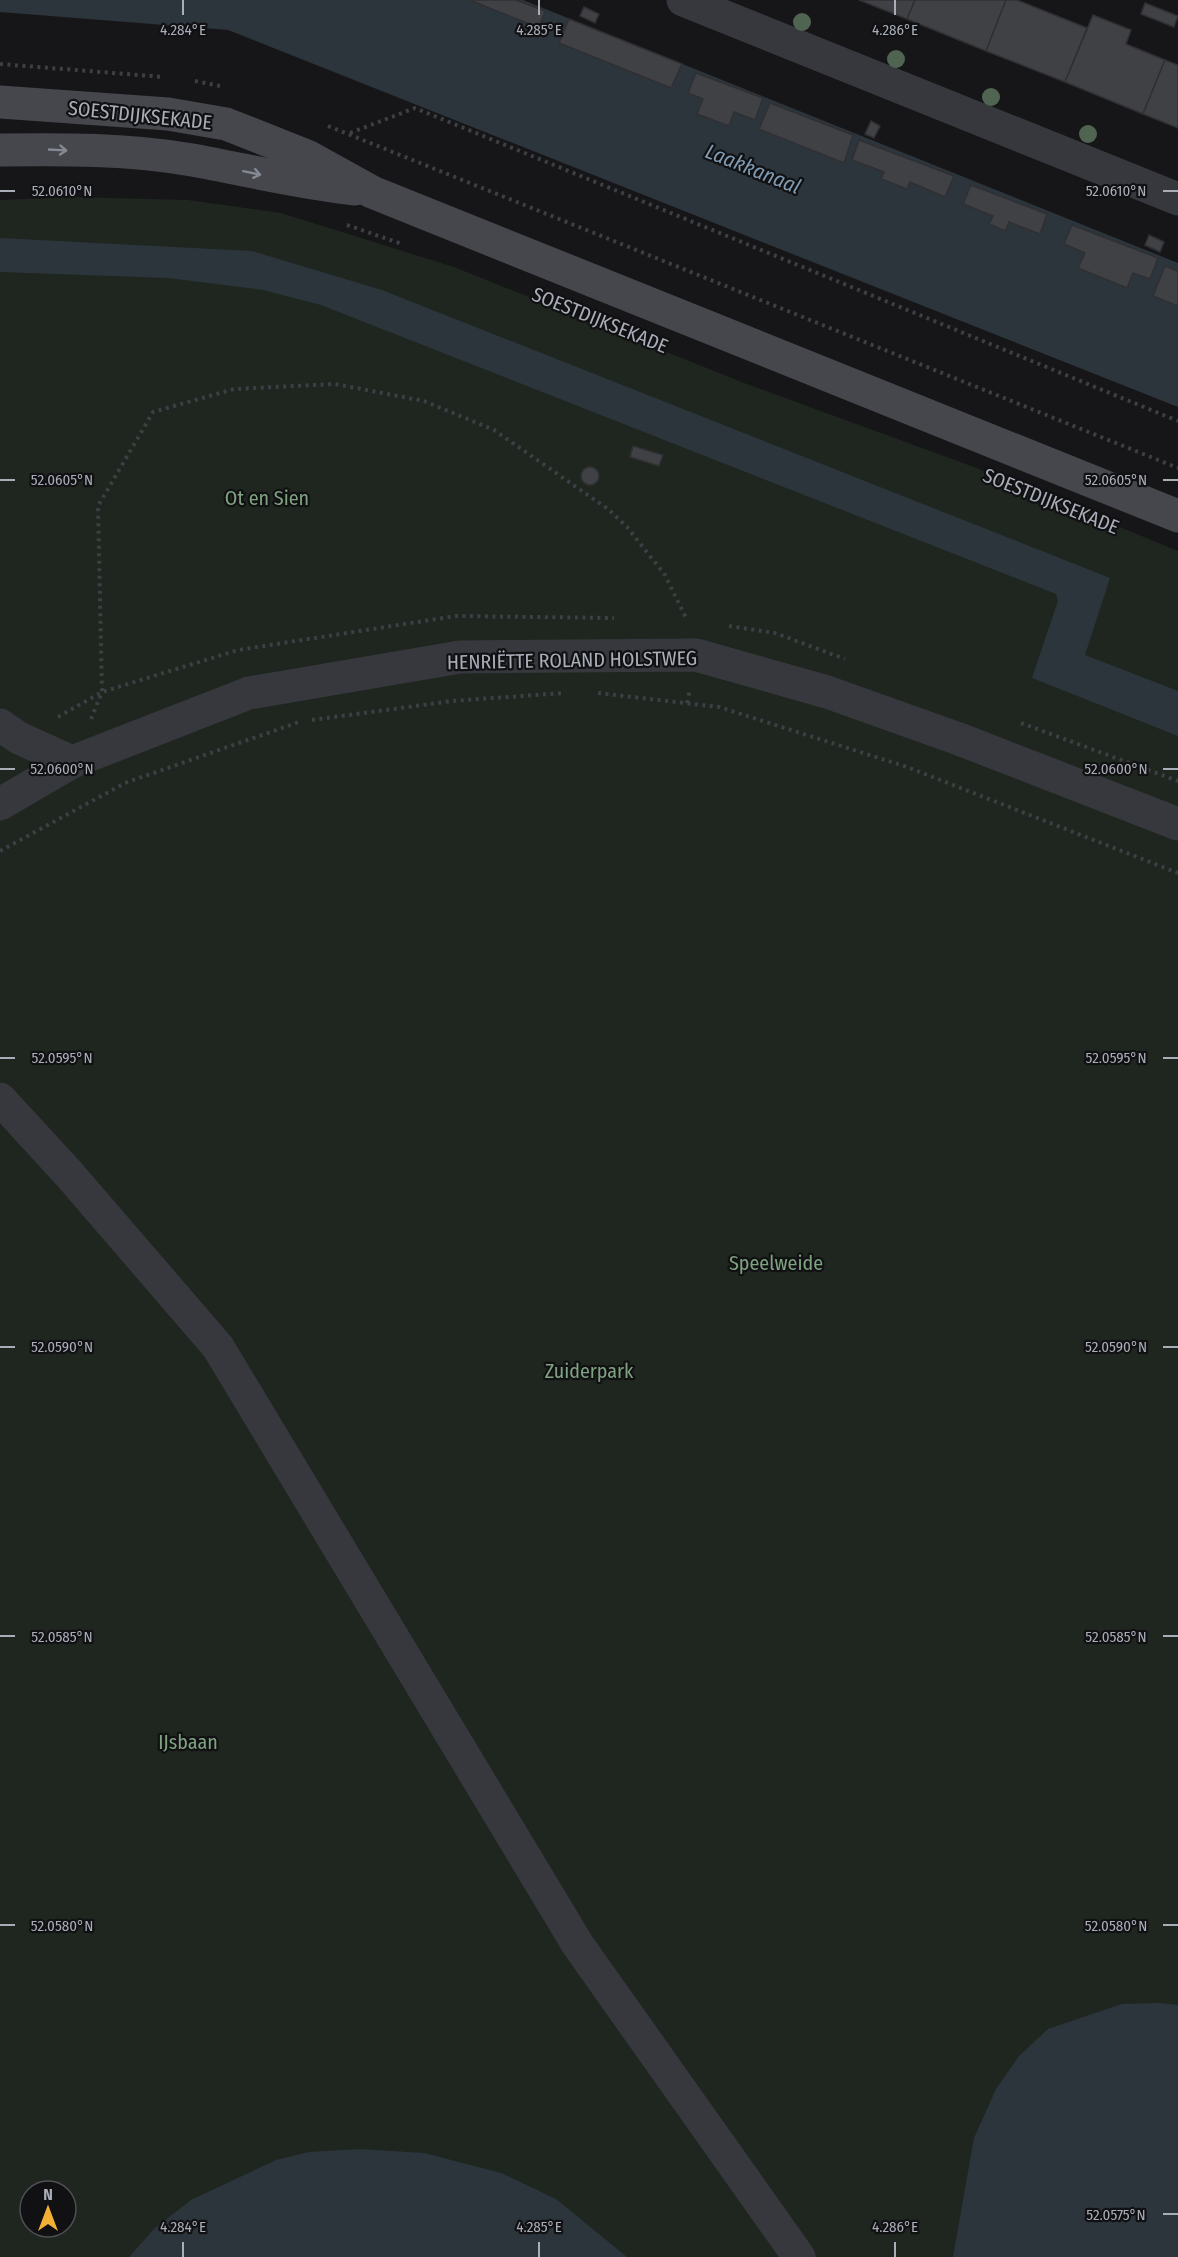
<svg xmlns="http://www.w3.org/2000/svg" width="1178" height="2257" viewBox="0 0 1178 2257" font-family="'Fira Sans Condensed',sans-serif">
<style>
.green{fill:#1e261f;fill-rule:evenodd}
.water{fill:#2c353c}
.building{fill:#404145;stroke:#303034;stroke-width:1.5}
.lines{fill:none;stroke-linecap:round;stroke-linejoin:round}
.path{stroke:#3d3f44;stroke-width:4;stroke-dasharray:3 4.5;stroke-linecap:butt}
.street{stroke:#37383d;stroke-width:33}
.secondary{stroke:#45474d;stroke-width:33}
.tree{fill:#506452}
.oneway{stroke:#858993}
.ticks{fill:none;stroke:#a8adb8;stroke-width:2}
.labels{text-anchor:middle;stroke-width:4.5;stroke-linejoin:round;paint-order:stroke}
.street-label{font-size:20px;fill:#a8adb8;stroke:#111113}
.park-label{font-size:20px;fill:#7fa381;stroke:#111113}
.water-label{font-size:21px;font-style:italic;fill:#7f9bb3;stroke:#111113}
.ticks-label{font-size:15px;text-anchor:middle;fill:#a8adb8;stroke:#111113;stroke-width:4.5;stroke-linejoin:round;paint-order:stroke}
</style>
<rect width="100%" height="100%" fill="#161618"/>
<path class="green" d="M73 197 188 200 281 213 454 267 744 383 974 467 1178 551V2257H0V200ZM30 2191H66V2227H30Z"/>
<g class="water">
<polygon points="0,0 523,0 1178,263 1178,407 228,30 0,12"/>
<polygon points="0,238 252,251 382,290 1110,578 1085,655 1178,691 1178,736 1032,678 1058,601 1056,594 321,305 263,290 168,278 0,272"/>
<polygon points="1159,2003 1178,2005 1178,2257 953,2257 974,2138 996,2089 1019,2056 1048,2029 1122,2004"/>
<polygon points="360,2149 424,2153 501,2173 556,2199 627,2257 129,2257 154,2229 191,2200 276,2160 309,2152"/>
</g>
<g class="building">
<polygon points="470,0 516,0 545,11 539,28"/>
<polygon points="859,0 915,0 907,19"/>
<polygon points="915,0 1006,0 986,51 907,19"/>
<polygon points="1006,0 1017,0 1087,28 1065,82 986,51"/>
<polygon points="1145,3 1178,16 1174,27 1141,14"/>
<polygon points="584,7 599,14 595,23 580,16"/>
<polygon points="1093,15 1131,30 1126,44 1165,60 1143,114 1065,82"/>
<polygon points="569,19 682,64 671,88 559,43"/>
<polygon points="1165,60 1178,65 1178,128 1143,114"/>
<polygon points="696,73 763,98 755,120 734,112 729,126 697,114 703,99 688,93"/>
<polygon points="770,103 853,135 844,163 759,129"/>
<polygon points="871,121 880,126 874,138 865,134"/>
<polygon points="859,140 954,176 945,197 910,182 907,189 881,179 884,172 852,160"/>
<polygon points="971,185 1047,214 1040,234 1009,222 1005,231 989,224 993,216 963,204"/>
<polygon points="1072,225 1158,258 1150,279 1133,273 1127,288 1078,268 1085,253 1064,244"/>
<polygon points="1149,235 1164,242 1160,252 1145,245"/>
<polygon points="1165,266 1178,271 1178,306 1153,296"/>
<polygon points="633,446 663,455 659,466 630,457"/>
<circle cx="590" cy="476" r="9"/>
</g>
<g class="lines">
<g class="path">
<polyline points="0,64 164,77"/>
<polyline points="195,81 220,86"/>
<polyline points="328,126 1178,468"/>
<polyline points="350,133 415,108 1178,421"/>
<polyline points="347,225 402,244"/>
<polyline points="729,626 775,633 845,659"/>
<polyline points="598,693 719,707 907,767 1178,873"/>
<polyline points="687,703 690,689"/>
<polyline points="58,717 102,692 238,650 456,616 614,618"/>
<polyline points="91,719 102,692 98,506 153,412 234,389 335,384 424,401 494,430 608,509 627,527 665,575 687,620"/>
<polyline points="312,720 452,701 564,693"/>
<polyline points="1021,723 1178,781"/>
<polyline points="0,851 125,783 299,722"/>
</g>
<g class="street">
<polyline points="683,0 1178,199"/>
<polyline points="0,725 19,738 72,762"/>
<polyline points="0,804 72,762 249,693 460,657 696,655 827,692 959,739 1178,824"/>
<polyline points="0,1099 69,1174 218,1347 578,1945 799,2257"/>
</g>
<g class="secondary">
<polyline points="0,102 168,114 226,124 307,156 372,192 1178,516"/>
<path d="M0 150C63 149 130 149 192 160 247 170 300 183 355 189"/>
</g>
</g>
<g class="tree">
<circle cx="802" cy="22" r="9"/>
<circle cx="896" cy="59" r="9"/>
<circle cx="991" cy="97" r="9"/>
<circle cx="1088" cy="134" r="9"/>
</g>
<defs><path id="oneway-shaft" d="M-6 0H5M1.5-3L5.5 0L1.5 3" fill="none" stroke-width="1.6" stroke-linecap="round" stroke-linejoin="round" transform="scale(1.5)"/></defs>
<g class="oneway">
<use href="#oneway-shaft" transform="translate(58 150) rotate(3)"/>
<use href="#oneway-shaft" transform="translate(252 173) rotate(12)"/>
</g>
<path class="ticks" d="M183 0V15M539 0V15M895 0V15M0 191H15M1163 191H1178M0 480H15M1163 480H1178M0 769H15M1163 769H1178M0 1058H15M1163 1058H1178M0 1347H15M1163 1347H1178M0 1636H15M1163 1636H1178M0 1925H15M1163 1925H1178M1163 2214H1178M183 2242V2257M539 2242V2257M895 2242V2257"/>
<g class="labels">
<g class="street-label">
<text transform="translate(140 115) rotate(6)" y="7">SOESTDIJKSEKADE</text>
<text transform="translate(600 320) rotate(22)" y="7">SOESTDIJKSEKADE</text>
<text transform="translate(1051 501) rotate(22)" y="7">SOESTDIJKSEKADE</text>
<text transform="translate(572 660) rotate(-1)" y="7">HENRIËTTE ROLAND HOLSTWEG</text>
</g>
<g class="park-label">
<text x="267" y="505">Ot en Sien</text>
<text x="776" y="1270">Speelweide</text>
<text x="589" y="1378">Zuiderpark</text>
<text x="188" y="1749">IJsbaan</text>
</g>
<g class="water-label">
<text transform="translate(753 169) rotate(22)" y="7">Laakkanaal</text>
</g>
</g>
<g class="ticks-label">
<text x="183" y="35">4.284°E</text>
<text x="539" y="35">4.285°E</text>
<text x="895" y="35">4.286°E</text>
<text x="62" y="196">52.0610°N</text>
<text x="1116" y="196">52.0610°N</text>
<text x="62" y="485">52.0605°N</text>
<text x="1116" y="485">52.0605°N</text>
<text x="62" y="774">52.0600°N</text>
<text x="1116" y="774">52.0600°N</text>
<text x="62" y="1063">52.0595°N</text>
<text x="1116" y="1063">52.0595°N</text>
<text x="62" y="1352">52.0590°N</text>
<text x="1116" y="1352">52.0590°N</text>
<text x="62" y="1642">52.0585°N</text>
<text x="1116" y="1642">52.0585°N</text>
<text x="62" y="1931">52.0580°N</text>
<text x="1116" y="1931">52.0580°N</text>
<text x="1116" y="2220">52.0575°N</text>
<text x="183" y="2232">4.284°E</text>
<text x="539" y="2232">4.285°E</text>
<text x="895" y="2232">4.286°E</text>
</g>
<g transform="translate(48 2209)"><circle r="28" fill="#111113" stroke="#4d4f55" stroke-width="1.5"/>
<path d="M0-4.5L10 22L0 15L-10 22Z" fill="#f2b134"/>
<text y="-9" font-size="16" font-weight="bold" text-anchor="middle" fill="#a8adb8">N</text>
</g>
</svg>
